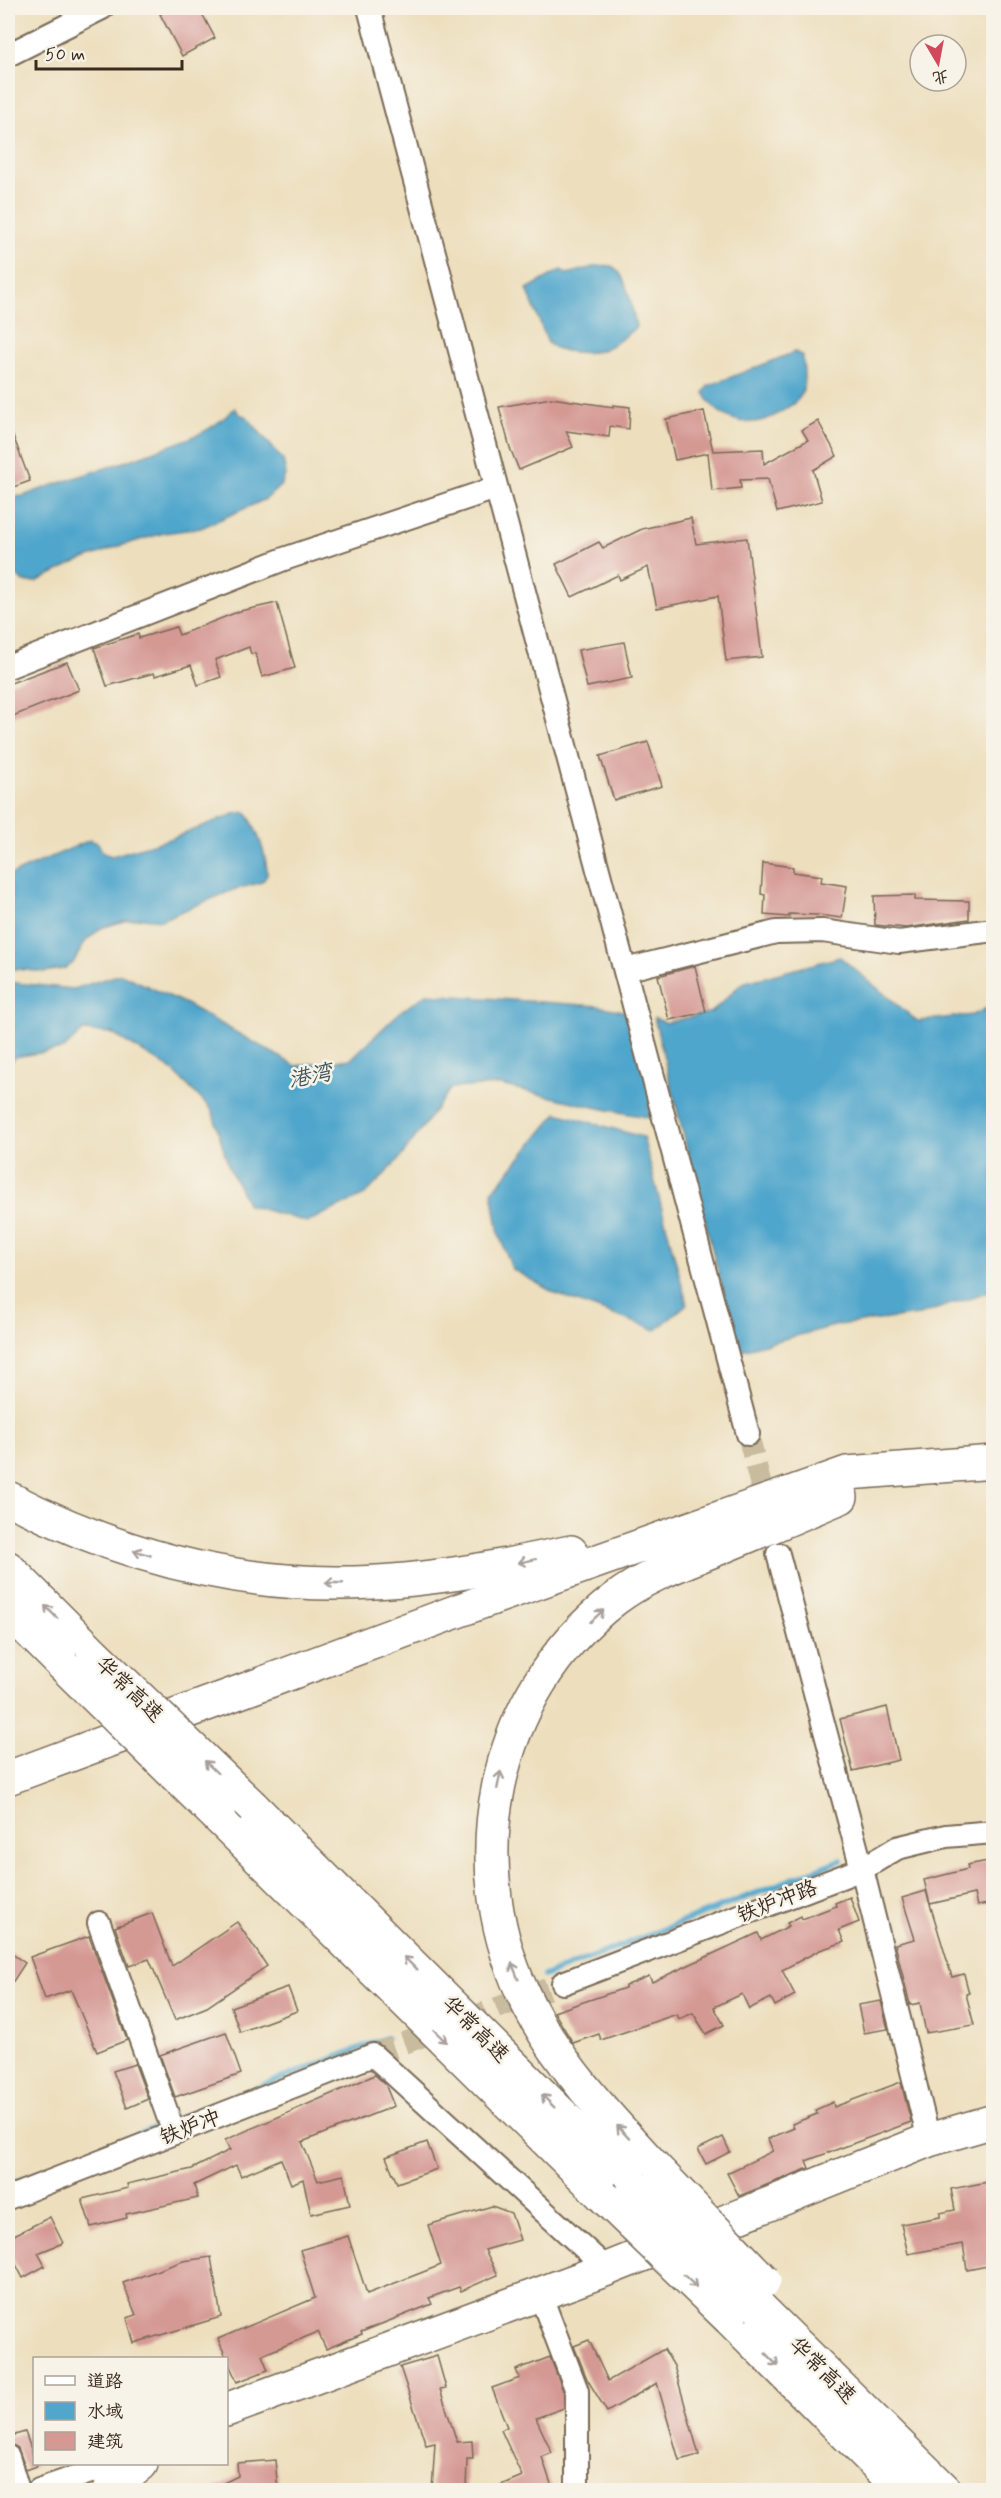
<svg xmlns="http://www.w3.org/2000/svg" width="1001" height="2498" viewBox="0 0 1001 2498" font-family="Mynerve,'LXGW WenKai TC',sans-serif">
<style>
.water{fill:#50a6cc;stroke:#466875;stroke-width:1.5}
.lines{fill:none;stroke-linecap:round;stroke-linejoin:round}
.stream{stroke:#50a6cc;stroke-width:6}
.building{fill:#d59994}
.street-tunnel{stroke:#c9bb9e;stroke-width:22;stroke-dasharray:22 11;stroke-linecap:butt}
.street-casing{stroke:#796956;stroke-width:26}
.primary-casing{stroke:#796956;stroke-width:36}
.highway-casing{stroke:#796956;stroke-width:36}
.street{stroke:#fff;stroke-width:22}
.primary{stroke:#fff;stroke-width:33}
.highway{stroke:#fff;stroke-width:33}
.highway-bridge-casing{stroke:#796956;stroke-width:36;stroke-linecap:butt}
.highway-bridge{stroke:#fff;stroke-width:33}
.oneway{stroke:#a79f9a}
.labels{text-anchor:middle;stroke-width:5;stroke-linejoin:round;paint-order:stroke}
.street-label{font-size:21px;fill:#3b2a1e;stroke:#f7f3e8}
.water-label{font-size:22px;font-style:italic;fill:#42555b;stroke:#f7f3e8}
</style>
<rect width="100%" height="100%" fill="#f7f3e8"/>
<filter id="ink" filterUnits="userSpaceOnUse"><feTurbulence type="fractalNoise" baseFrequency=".0167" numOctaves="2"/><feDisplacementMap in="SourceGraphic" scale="12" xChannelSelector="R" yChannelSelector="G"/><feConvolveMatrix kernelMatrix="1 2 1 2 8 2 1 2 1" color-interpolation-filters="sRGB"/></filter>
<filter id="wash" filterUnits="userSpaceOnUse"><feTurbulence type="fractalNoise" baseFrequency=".008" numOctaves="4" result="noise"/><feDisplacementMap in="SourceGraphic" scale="24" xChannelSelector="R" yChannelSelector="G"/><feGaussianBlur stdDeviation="1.35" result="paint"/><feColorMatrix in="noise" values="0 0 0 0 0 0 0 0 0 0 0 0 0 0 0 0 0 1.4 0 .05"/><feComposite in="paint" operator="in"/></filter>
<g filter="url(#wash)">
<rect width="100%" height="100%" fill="#eddfbe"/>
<g class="water">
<path d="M597 266C601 266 607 265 611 266 627 271 633 313 636 327 627 335 615 345 604 349 590 355 557 353 548 343L527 289 561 270 567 274Z"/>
<path d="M795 352 803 356C803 368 807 388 799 398 796 403 789 406 784 410 755 431 721 424 704 393L708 386Z"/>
<path d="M235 408 239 414 247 417 283 460 286 473 281 485 266 499 201 528 164 533 116 547 74 563 36 582H23L8 566V497L23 496C69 478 117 466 163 448 193 437 211 432 235 408Z"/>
<path d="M246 812C257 829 267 855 267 875L262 882 233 890 161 920 142 918 128 920 101 928 85 942 73 963 64 969 45 972 8 968V876L90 840 98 843 103 853 112 856 173 838 234 814Z"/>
<polygon points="840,957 917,1021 973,1015 993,1005 993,1290 919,1315 838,1325 738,1351 654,1018 666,1023 712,1012 742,983"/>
<polygon points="121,974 186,1004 296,1066 351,1059 400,1012 427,994 598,1006 633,1013 662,1120 603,1109 500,1085 451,1088 401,1157 365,1195 307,1222 248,1205 229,1168 212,1110 170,1068 111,1033 83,1031 64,1049 15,1057 8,1066 8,982 73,989"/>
<polygon points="557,1113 643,1137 687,1304 656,1330 558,1295 512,1269 499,1234 492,1192"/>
</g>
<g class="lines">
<g class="stream">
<polyline points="544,1976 841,1860"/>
<polyline points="8,2185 386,2038"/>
</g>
</g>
<g id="blocks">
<g class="building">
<polygon points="172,8 199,8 215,38 182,56 160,14"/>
<polygon points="551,398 613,407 613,405 630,407 629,429 610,426 609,437 566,431 573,447 519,470 510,448 499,407"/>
<polygon points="704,411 713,451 763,449 764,464 808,440 802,430 818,421 837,456 813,470 822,501 777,512 768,479 740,480 741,488 712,491 708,453 675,460 666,419"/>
<polygon points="9,425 30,481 8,489 8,426"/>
<polygon points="691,518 696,544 747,538 762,657 726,661 718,596 657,608 648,567 620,580 618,575 572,597 556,564 599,542 603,548 642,529"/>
<polygon points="277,603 295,668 262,677 255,653 251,654 249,647 215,660 221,677 198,685 191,665 155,676 154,673 107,686 94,648 138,634 139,638 176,627 179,635 240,611"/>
<polygon points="624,642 632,678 587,687 578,650"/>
<polygon points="67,662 79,690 8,718 8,684"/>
<polygon points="648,742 662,786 614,800 600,756"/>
<polygon points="763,863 793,867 793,872 822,876 821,882 847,886 842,918 818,915 789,914 789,917 764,915 765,895 761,894"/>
<polygon points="915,895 915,900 969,901 969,919 906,928 875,925 874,896"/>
<polygon points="695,966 706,1012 669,1020 658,976"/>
<polygon points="887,1707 899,1760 853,1771 840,1719"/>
<polygon points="993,1860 993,1903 977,1906 974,1894 930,1904 924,1880 968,1869 967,1865"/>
<polygon points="926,1891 952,1977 964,1974 969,1993 966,1994 974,2025 926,2033 920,2003 910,2005 895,1944 915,1939 902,1898"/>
<polygon points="850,1897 859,1922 839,1930 844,1942 820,1950 782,1970 795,1995 775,2006 771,1998 749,2009 742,1994 714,2007 724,2025 706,2034 693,2013 679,2019 677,2014 601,2040 599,2034 573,2043 554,2012 625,1988 625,1986 649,1976 652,1982 758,1933 761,1940 789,1926 787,1923 801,1916 802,1919 836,1906 835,1903"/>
<polygon points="152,1913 172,1966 237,1922 267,1966 207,2007 175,2020 149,1959 129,1966 115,1927"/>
<polygon points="89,1936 127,2040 97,2052 71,1990 45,1999 30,1957"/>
<polygon points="8,1951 25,1963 8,1989"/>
<polygon points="288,1987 297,2011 240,2032 231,2007"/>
<polygon points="881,2001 888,2029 864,2033 858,2005"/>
<polygon points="226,2032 241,2074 175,2097 160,2055"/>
<polygon points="135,2064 148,2099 127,2108 113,2071"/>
<polygon points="375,2075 385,2084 394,2106 302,2142 318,2181 344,2175 350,2205 311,2214 303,2179 291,2184 281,2159 241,2176 236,2165 194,2185 198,2198 126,2214 127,2218 91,2227 82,2199 128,2188 127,2184 192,2169 230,2150 225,2140"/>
<polygon points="901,2082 911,2122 806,2161 809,2168 739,2196 727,2173 773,2151 768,2139 794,2128 792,2124 817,2114 815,2110 833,2102 834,2107"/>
<polygon points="723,2137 730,2152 706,2164 698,2149"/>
<polygon points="427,2142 437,2169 397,2183 386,2157"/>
<polygon points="993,2181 993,2265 967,2270 963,2244 908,2254 901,2224 940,2217 940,2213 955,2210 951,2189"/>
<polygon points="492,2206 511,2213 520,2240 485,2250 498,2275 461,2291 459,2287 429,2298 432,2304 361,2332 362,2334 326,2349 318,2332 262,2355 268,2370 237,2382 218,2339 315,2298 300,2250 348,2236 367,2294 441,2265 428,2225"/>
<polygon points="50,2217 63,2243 38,2253 45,2266 23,2278 8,2249 8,2238"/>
<polygon points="211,2257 221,2317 134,2343 127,2318 136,2315 123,2283 183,2261"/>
<polygon points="589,2340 608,2381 664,2349 674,2366 699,2455 679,2460 657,2383 607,2412 587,2379 574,2346"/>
<polygon points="437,2356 446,2388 440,2389 457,2442 472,2441 473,2459 467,2459 466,2490 432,2490 435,2443 426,2445 400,2367"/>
<polygon points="550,2357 564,2393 564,2408 536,2418 552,2453 542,2457 553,2490 489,2490 522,2476 501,2430 507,2427 492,2388 520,2378 516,2370"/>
<polygon points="25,2432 37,2466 26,2470 18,2448 8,2442 8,2437"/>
<polygon points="275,2460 278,2490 209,2490 238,2476 237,2463"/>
</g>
</g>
</g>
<g filter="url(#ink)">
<use href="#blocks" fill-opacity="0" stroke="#796956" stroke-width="1.5"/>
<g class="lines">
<g class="street-tunnel">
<polyline points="748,1434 768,1514"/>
<polyline points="373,2055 563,1983"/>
</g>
<defs>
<g id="street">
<polyline points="369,8 748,1434"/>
<polyline points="8,55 102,8"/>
<polyline points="8,667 284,559 496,488"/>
<polyline points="625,970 776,932 822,931 899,942 994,930"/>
<polyline points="778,1554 862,1869 929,2140"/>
<polyline points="99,1923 174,2133"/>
<polyline points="563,1983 862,1869 897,1848 946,1836 994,1832"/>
<polyline points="8,2198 373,2055 607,2269"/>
<polyline points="540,2294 577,2391 577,2490"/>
<polyline points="8,2457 18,2490"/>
<polyline points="39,2490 113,2464"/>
</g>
<g id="primary">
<polyline points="226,2410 607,2269 929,2140 994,2121"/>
<polyline points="110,2490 141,2464"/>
</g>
<g id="highway">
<path d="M8 1498C111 1551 224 1584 341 1583 418 1583 496 1568 571 1552"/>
<polyline points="8,1568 93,1653"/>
<polyline points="8,1610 64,1666"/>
<polyline points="8,1778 479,1603 847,1473 994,1462"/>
<polyline points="253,1807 634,2186"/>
<polyline points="219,1818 603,2196"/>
<path d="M662 2175C614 2123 562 2070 529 2006 458 1868 490 1695 615 1599 644 1577 680 1564 714 1550 756 1533 798 1515 841 1497"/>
<polyline points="759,2307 945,2490"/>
<polyline points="730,2319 902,2490"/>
</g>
</defs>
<use href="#street" class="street-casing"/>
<use href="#primary" class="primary-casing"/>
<use href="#highway" class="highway-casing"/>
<use href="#street" class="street"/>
<use href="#primary" class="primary"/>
<use href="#highway" class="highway"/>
<defs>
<g id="highway-bridge">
<polyline points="93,1653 253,1807"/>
<polyline points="64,1666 219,1818"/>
<polyline points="662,2175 764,2281"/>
<polyline points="634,2186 759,2307"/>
<polyline points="603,2196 730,2319"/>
</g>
</defs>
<use href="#highway-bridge" class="highway-bridge-casing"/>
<use href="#highway-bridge" class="highway-bridge"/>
</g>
<defs><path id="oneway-shaft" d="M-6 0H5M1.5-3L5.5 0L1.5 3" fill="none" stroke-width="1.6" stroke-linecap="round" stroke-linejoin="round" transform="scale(1.5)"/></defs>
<g class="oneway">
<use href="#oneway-shaft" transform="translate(142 1553) rotate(-164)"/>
<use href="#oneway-shaft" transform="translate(527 1561) rotate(168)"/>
<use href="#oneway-shaft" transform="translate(334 1583) rotate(-178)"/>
<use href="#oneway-shaft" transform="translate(51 1612) rotate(-135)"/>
<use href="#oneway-shaft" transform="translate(597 1616) rotate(-42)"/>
<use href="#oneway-shaft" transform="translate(211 1767) rotate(-136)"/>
<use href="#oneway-shaft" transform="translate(499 1780) rotate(-79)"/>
<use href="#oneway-shaft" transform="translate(410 1963) rotate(-135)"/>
<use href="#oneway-shaft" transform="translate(515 1971) rotate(-112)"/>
<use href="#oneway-shaft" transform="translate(440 2036) rotate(44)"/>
<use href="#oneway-shaft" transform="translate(548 2101) rotate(-135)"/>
<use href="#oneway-shaft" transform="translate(623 2132) rotate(-133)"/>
<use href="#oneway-shaft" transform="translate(690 2281) rotate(44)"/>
<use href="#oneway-shaft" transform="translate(772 2360) rotate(45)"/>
</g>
</g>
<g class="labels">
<g class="street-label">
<text transform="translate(130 1689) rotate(44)" y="7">华常高速</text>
<text transform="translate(777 1901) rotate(-21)" y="7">铁炉冲路</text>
<text transform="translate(476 2029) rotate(45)" y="7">华常高速</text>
<text transform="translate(190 2127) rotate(-21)" y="7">铁炉冲</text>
<text transform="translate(823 2370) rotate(45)" y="7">华常高速</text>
</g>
<g class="water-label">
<text transform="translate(310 1075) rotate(-11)" y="8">港湾</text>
</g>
</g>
<rect width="1001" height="2498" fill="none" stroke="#f7f3e8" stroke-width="30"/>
<rect x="33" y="2357" width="195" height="108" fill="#f7f3e8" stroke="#aca397" stroke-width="1.5"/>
<rect x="45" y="2376" width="30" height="9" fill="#ffffff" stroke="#aca397" stroke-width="1.5"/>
<text x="87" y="2387" font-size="18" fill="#3b2a1e">道路</text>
<rect x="45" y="2402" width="30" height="18" fill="#50a6cc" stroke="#aca397" stroke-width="1.5"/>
<text x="87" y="2417" font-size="18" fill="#3b2a1e">水域</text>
<rect x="45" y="2432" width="30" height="18" fill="#d59994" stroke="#aca397" stroke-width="1.5"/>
<text x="87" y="2447" font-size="18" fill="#3b2a1e">建筑</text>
<g transform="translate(938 63) rotate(170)"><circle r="28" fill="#f7f3e8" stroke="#aca397" stroke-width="1.5"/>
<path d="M0-4.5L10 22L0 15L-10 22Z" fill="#d1495b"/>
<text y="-9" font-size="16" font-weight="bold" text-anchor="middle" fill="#3b2a1e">北</text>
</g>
<path d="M36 60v9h146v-9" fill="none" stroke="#3b2a1e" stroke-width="3"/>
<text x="45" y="60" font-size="18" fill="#3b2a1e" stroke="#f7f3e8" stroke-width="4.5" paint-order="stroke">50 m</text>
</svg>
